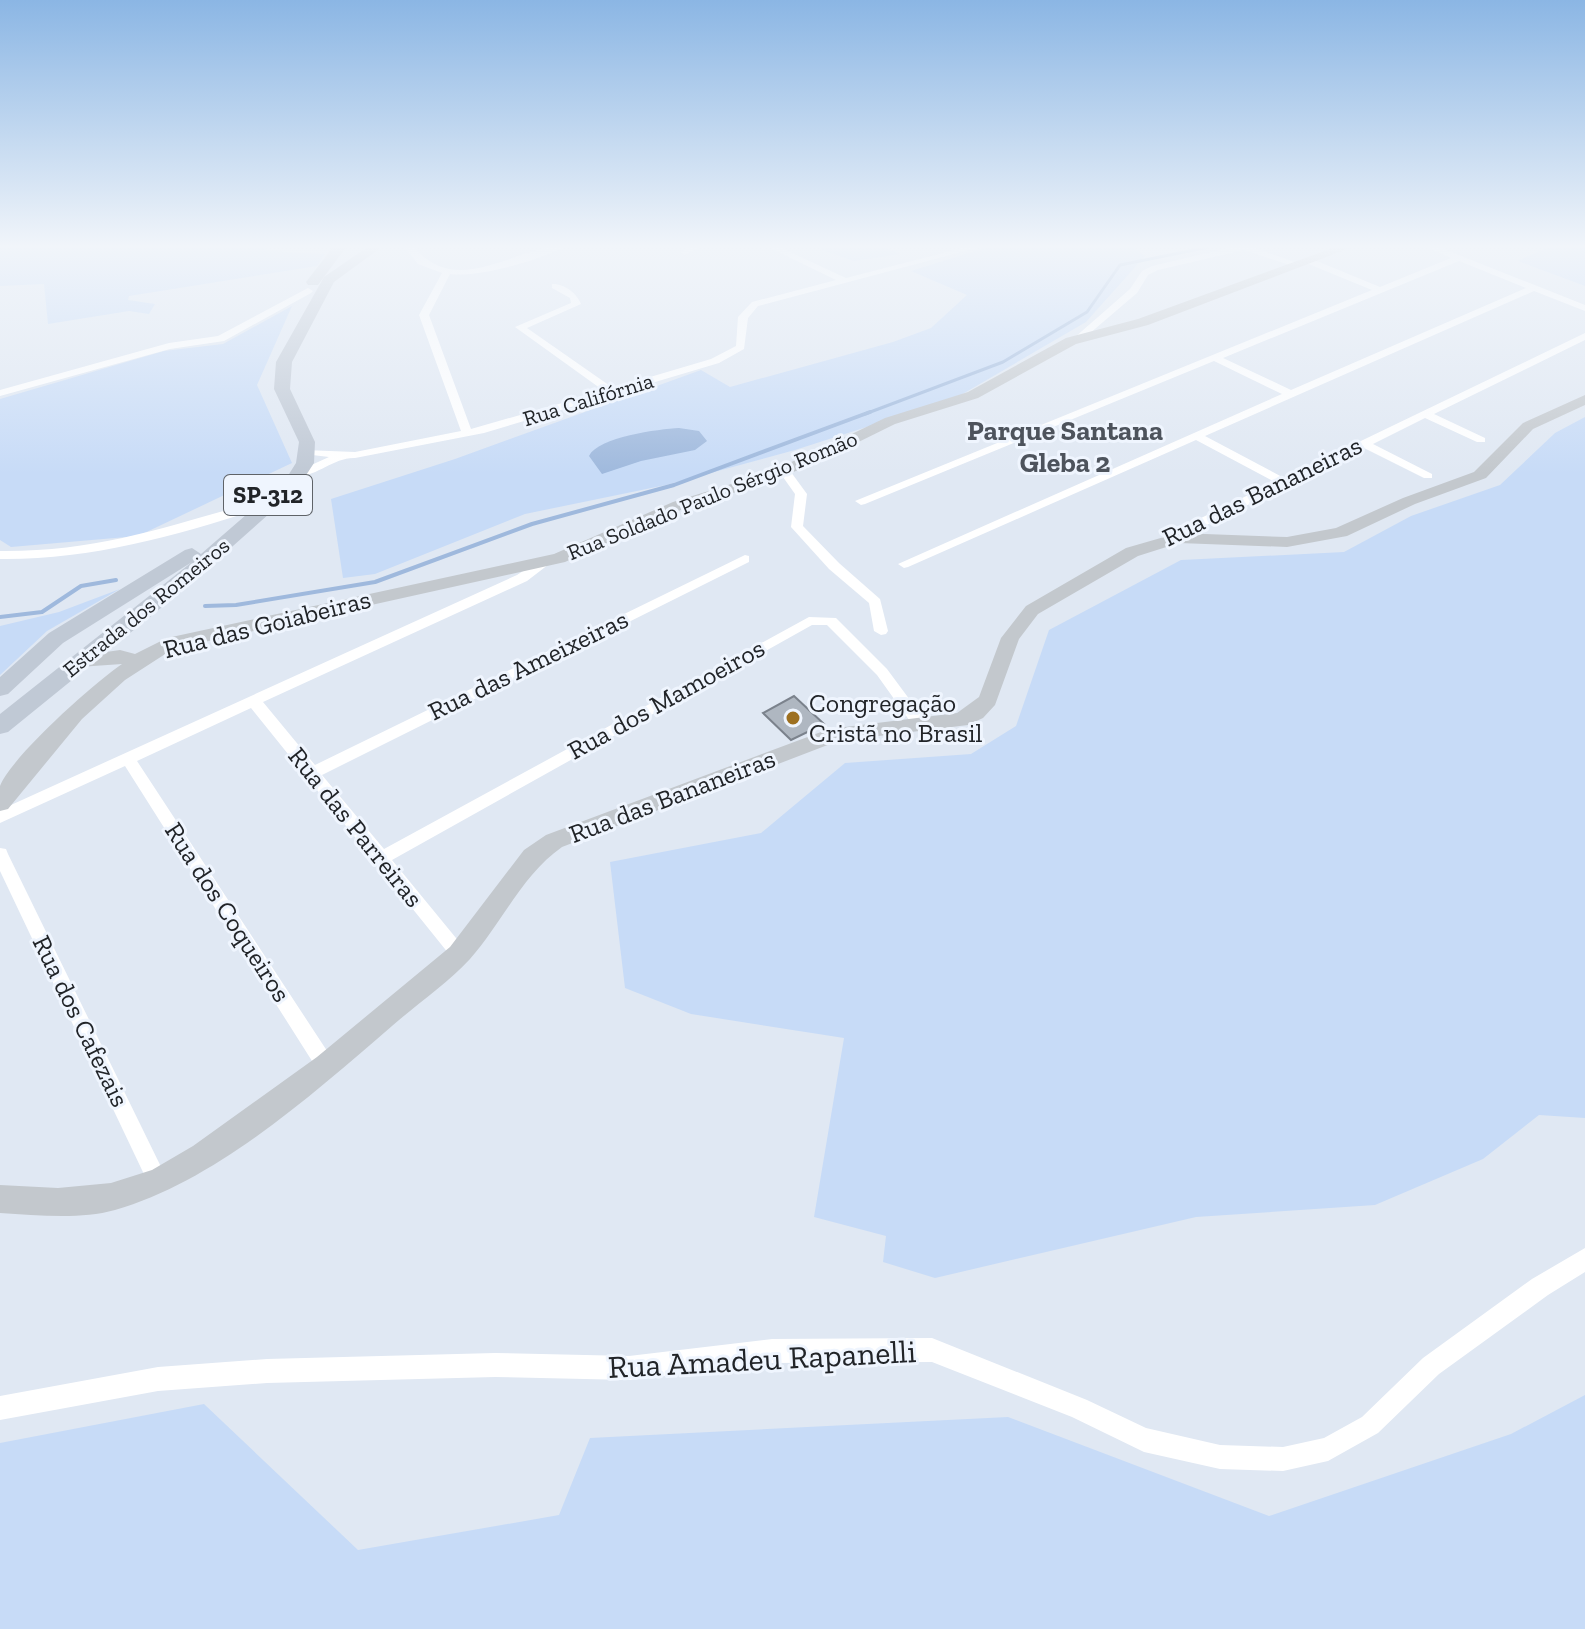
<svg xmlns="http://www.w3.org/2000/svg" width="1585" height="1629" viewBox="0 0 1585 1629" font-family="'Zilla Slab',serif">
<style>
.green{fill:#c7dbf7}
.water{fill:#9fb9dd}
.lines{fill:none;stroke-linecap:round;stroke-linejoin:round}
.stream-far1{stroke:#9fb9dd;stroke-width:3}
.stream{stroke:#9fb9dd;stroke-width:4}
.building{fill:#afb7c1;stroke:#7b828c;stroke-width:2}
.street{fill:#fff;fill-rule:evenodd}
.secondary{fill:#c3c8cd;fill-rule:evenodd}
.primary{fill:#c0c9d5;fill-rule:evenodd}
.poi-dot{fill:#9d7021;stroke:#eff5fe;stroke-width:3}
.labels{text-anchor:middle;stroke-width:6;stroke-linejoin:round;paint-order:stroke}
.far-street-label{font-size:22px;fill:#212428;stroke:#eff5fe}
.shield{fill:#eff5fe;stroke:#5f6368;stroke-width:2}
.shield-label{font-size:24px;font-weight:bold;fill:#212428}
.street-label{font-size:26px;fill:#212428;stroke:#eff5fe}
.poi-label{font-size:26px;fill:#212428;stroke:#eff5fe;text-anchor:start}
.far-district-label{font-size:28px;font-weight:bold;fill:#4d535c;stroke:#eff5fe}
.near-street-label{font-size:32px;fill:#212428;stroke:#eff5fe}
</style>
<rect width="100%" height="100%" fill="#e0e8f3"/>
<g class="green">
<polygon points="0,246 261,246 268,251 325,254 317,266 129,296 128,300 155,304 149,314 129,311 48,324 44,284 0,286"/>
<polygon points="822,246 882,246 901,254 854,261 822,250"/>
<polygon points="991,246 1132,246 1145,256 1086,322 954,399 795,450 666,485 525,514 375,574 343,578 331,499 455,459 701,370 730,387 893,342 931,328 967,295 911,271"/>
<polygon points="1550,246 1585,246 1585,286 1518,261"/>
<polygon points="292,306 257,385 292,463 138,536 11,547 0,540 0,399 164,351 223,344"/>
<polygon points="1585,417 1585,1118 1539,1115 1483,1159 1375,1205 1196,1217 935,1278 883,1262 886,1236 814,1217 844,1038 691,1014 625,988 610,862 761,833 845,763 971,754 1016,726 1049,630 1181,560 1344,552 1411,516 1500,485 1555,433"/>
<polygon points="120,589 47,631 0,675 0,626 59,612"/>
<polygon points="1585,1395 1585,1629 0,1629 0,1443 204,1404 358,1550 559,1515 590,1438 1008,1417 1269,1516 1511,1434"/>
</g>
<path class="water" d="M679 428 699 431 707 441 695 450 641 461 602 474 589 456C598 437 659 429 679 428Z"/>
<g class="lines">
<polyline class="stream-far1" points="865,414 1003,362 1087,312 1120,265 1209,247"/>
<g class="stream">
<polyline points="205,606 236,605 375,582 532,524 674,485 870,412"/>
<polyline points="0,617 42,612 81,586 116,580"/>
</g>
</g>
<polygon class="building" points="794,696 824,724 791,740 763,713"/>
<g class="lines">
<g class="street">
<path d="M404 246H413C458 300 512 246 565 246 541 260 478 278 450 274L429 315 471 429 604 391 515 327 571 303 570 298 552 288V284C563 283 577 293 581 304L527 328 613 388 711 359 736 346 738 317 752 302 836 280 766 246H777L846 278 970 246H984L758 306 748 318 744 349 719 363 484 433 355 458C334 457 317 477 296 476V472L329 457 304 454V450L355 452 461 431 419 315 442 273 418 264Z"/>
<polygon points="692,246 704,246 684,255 680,252"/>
<polygon points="1237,246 1249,246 1303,265 1296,267 1244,250 1158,270 1148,275 1137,293 1082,340 1074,338 1130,289 1142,271 1152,266"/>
<path d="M1424 246H1436L1585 305V311L1534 291 1205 436 1284 478 1585 333V340L1434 414 1485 438V442H1477L1425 418 1373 444 1432 474V478H1424L1364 448 1170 543H1162V537L1275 482 1196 440 908 567 904 568 898 564 1282 394 1214 361 865 504 861 505 855 501 1372 290 1306 263V259H1312L1380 287 1451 258ZM1459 261 1526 288 1291 390 1223 358Z"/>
<polygon points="308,288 313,291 311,293 224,341 170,349 0,396 0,390 169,343 218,336"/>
<polygon points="784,467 788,468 807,494 803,526 839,563 880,599 888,631 886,634 881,635 874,631 869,603 829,569 791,527 795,494 778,470"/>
<path d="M255 502 261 506 259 509C174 536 90 560 0 559V551C97 552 164 527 255 502Z"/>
<polygon points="745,555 749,556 749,562 322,775 384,849 809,617 836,618 887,669 927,723 929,727 927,731 917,731 877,675 827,625 812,625 392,860 465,949 468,954 465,959 459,961 453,959 251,708 137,761 333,1060 336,1066 333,1072 326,1075 319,1072 125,766 0,823 0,810 517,575 543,558 547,557 553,561 527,581 263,702 315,765"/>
<polygon points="0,848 6,849 8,854 165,1175 168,1182 165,1189 158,1192 151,1189 0,871"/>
<polygon points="1585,1248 1585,1272 1548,1295 1439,1374 1378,1433 1328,1461 1283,1471 1220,1469 1144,1452 1072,1417 932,1362 772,1363 629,1380 495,1377 267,1383 158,1391 0,1420 0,1396 158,1367 267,1359 495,1353 629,1356 772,1339 932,1338 1087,1400 1146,1428 1220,1445 1283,1447 1324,1438 1362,1417 1423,1358 1532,1279"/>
</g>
<g class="secondary">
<path d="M1338 246H1355L1148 325 1076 344 978 398 895 424 818 462 766 483 685 508 565 562 173 649 125 680 82 719 8 809 0 811C0 804 0 793 0 786 12 756 94 683 122 664L79 667 69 661 72 657 120 650 135 654 167 638 554 554 673 502 754 477 806 456 885 418 968 392 1066 338 1138 319Z"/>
<path d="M1585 395V405L1533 429 1486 478 1415 504 1347 536 1287 547 1179 543 1138 556 1038 614 1019 639 995 705 983 718 968 725 838 741 562 847C522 875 502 923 470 959 447 984 417 1004 392 1026 313 1094 216 1181 115 1210 79 1220 37 1215 0 1213V1185L58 1188 111 1183 152 1170 193 1146 317 1057 450 947 524 850 546 835 829 729 957 713 979 697 1001 638 1026 606 1126 548 1178 533 1287 537 1336 528 1403 498 1474 472 1523 423Z"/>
</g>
<g class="primary">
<polygon points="334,246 347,246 318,285 308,285 306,282"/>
<polygon points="369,246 383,246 334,282 292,362 290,389 315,442 314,463 297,489 188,586 8,732 0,734 0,714 192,562 63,643 8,694 0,696 0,677 49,633 185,550 192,548 201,554 284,482 296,463 299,442 274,389 276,362 324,277"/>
</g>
</g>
<linearGradient id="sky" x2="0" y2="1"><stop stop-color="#8bb6e4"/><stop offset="0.52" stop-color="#f1f5fa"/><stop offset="1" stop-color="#f1f5fa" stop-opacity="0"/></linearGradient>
<rect width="1585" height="474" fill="url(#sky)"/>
<circle class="poi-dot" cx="793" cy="718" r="8"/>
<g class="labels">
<g class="far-street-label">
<text transform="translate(588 399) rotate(-17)" y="8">Rua Califórnia</text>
<text transform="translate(712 495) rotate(-22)" y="8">Rua Soldado Paulo Sérgio Romão</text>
<text transform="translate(146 607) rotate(-39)" y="8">Estrada dos Romeiros</text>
</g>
<rect class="shield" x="224" y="475" width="88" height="40" rx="6"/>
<g class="shield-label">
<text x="268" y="503">SP-312</text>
</g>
<g class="street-label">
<text transform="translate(1262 491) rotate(-26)" y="9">Rua das Bananeiras</text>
<text transform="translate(267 624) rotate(-14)" y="9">Rua das Goiabeiras</text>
<text transform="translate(528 665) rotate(-26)" y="9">Rua das Ameixeiras</text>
<text transform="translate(666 699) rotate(-29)" y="9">Rua dos Mamoeiros</text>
<text transform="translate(672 796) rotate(-21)" y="9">Rua das Bananeiras</text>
<text transform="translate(356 827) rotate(51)" y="9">Rua das Parreiras</text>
<text transform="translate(228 912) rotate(57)" y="9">Rua dos Coqueiros</text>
<text transform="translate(81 1021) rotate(64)" y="9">Rua dos Cafezais</text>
</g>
<g class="poi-label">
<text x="809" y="712">Congregação<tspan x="809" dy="30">Cristã no Brasil</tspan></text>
</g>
<g class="far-district-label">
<text x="1065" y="440">Parque Santana<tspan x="1065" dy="32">Gleba 2</tspan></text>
</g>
<g class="near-street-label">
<text transform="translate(762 1359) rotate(-3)" y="11">Rua Amadeu Rapanelli</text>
</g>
</g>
</svg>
